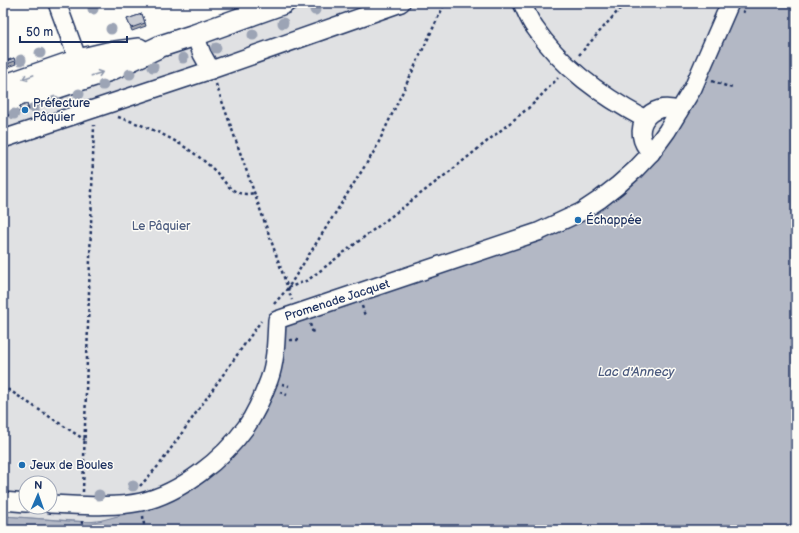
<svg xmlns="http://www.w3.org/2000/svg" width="799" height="533" viewBox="0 0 799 533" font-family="'Balsamiq Sans',sans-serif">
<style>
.green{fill:#e0e1e3;stroke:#7e88a0;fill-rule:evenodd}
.water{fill:#b3b8c5;stroke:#76819c}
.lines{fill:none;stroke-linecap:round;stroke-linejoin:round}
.minor-casing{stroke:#1b2f5e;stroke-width:20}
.major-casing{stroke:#1b2f5e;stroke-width:24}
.path{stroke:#1b2f5e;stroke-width:2.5;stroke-dasharray:3 3;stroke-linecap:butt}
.minor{stroke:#fdfcf7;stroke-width:17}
.major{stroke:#fdfcf7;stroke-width:21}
.tree{fill:#9ca4b5}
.wall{fill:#adafb5;stroke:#1b2f5e}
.building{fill:#c9ccd3;stroke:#1b2f5e}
.oneway{stroke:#8c96aa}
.poi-dot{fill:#1f6fb2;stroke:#fdfcf7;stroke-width:1.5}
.labels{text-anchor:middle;stroke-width:3;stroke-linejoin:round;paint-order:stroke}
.poi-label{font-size:12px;fill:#1b2f5e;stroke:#fdfcf7;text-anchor:start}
.park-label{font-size:12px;fill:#4c5c7f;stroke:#fdfcf7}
.street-label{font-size:12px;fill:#1b2f5e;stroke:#fdfcf7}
.water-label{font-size:13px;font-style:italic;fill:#49587d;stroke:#fdfcf7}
</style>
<rect width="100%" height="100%" fill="#fdfcf7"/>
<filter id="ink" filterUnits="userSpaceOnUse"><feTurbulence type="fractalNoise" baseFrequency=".025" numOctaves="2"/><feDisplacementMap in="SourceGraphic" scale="8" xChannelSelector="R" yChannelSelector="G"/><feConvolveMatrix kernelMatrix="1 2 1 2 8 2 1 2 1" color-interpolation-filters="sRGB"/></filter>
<g filter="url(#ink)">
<path class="green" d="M314 3H736L622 191 285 326 284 349 276 382 249 432 137 511 105 520 88 522 3 516V113L98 81ZM26 483H50V507H26Z"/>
<polygon class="water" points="736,3 796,3 796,530 3,530 3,516 69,521 95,522 137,511 198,481 281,361 284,349 284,326 622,191"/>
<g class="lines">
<defs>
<g id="minor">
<polyline points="57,3 78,60 79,67 76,71"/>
<path d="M522 3C526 11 529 20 535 28 562 68 602 96 645 119"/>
<polyline points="195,35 202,54 211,70"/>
<polyline points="3,139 211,70 401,3"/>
<path d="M651 153C628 131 649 99 679 111"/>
<polyline points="3,501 26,503"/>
<path d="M50 504C80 505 112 508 141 502 181 493 223 459 246 427 256 413 263 396 269 380 276 361 276 340 277 320L538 232 581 212 599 200 617 186 635 170 651 153 667 131 693 88 730 3"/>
</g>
<g id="major">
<polyline points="3,86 78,60 108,53 139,49"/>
<polyline points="3,105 110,70 161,46 195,35 284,3"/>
</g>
</defs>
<use href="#minor" class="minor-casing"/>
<use href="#major" class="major-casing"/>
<g class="path">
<polyline points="742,11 747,13"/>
<polyline points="579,55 625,3"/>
<polyline points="712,81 732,88"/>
<polyline points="216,84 292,300"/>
<path d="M118 117C153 128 185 143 212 168 227 182 231 198 254 193"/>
<polyline points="288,288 308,280 453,169 532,105 558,78"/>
<polyline points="274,304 288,288 375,150 445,3"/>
<polyline points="362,306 365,316"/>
<polyline points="310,324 313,333"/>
<polyline points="290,340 300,340"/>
<polyline points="282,384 289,386"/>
<polyline points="3,386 85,440"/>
<polyline points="280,392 287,395"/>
<polyline points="140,486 160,464 261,321"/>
<polyline points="83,492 94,125"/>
<polyline points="143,516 144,525"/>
<polyline points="82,530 82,521"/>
</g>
<use href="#minor" class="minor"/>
<use href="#major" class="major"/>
</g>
<g class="tree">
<circle cx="93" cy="9" r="5.5"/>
<circle cx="315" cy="10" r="5.5"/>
<circle cx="283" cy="23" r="5.5"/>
<circle cx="111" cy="29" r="5.5"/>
<circle cx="253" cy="35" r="5.5"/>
<circle cx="216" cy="48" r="5.5"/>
<circle cx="40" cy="53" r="5.5"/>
<circle cx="183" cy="58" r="5.5"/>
<circle cx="21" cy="60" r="5.5"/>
<circle cx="153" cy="67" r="5.5"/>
<circle cx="130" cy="74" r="5.5"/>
<circle cx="103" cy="85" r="5.5"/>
<circle cx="79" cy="94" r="5.5"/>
<circle cx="55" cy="101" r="5.5"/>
<circle cx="34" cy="108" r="5.5"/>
<circle cx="14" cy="114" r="5.5"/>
<circle cx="133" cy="486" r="5.5"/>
<circle cx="99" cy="495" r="5.5"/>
</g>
<g class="wall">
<polygon points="142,14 146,26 132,31 127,19"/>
<polygon points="14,58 16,64 8,67 6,61"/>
<polygon points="27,104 29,110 22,113 19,107"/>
</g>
<g class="building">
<polygon points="142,14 145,23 131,28 127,19"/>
<polygon points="14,58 15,61 7,64 6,61"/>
<polygon points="27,104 28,108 21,110 19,107"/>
</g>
<defs><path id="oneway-shaft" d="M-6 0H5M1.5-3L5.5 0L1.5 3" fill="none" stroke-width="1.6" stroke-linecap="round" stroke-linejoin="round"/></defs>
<g class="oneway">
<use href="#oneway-shaft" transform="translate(97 74) rotate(-18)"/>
<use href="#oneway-shaft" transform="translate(28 77) rotate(160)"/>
</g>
</g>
<g class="poi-dot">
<circle cx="25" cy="110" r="4"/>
<circle cx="578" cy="220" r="4"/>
<circle cx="22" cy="465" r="4"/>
</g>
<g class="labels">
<g class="poi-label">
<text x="33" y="107">Préfecture<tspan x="33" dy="14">Pâquier</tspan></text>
<text x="586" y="224">Échappée</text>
<text x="30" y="469">Jeux de Boules</text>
</g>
<g class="park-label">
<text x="161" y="230">Le Pâquier</text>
</g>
<g class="street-label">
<text transform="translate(337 300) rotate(-18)" y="4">Promenade Jacquet</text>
</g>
<g class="water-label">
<text x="636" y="376">Lac d'Annecy</text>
</g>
</g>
<rect width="799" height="533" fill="none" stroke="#fdfcf7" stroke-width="16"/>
<rect x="8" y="8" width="783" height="517" fill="none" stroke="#1b2f5e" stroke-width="1.5" filter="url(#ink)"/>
<g transform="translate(38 495) rotate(2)"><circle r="19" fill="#fdfcf7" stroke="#a3aaba"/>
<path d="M0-3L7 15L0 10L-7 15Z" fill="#1f6fb2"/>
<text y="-6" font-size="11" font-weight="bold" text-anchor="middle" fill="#1b2f5e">N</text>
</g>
<path d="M20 36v6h107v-6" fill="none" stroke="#1b2f5e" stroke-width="2"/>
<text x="26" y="36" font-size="12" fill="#1b2f5e" stroke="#fdfcf7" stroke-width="3" paint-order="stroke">50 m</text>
</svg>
